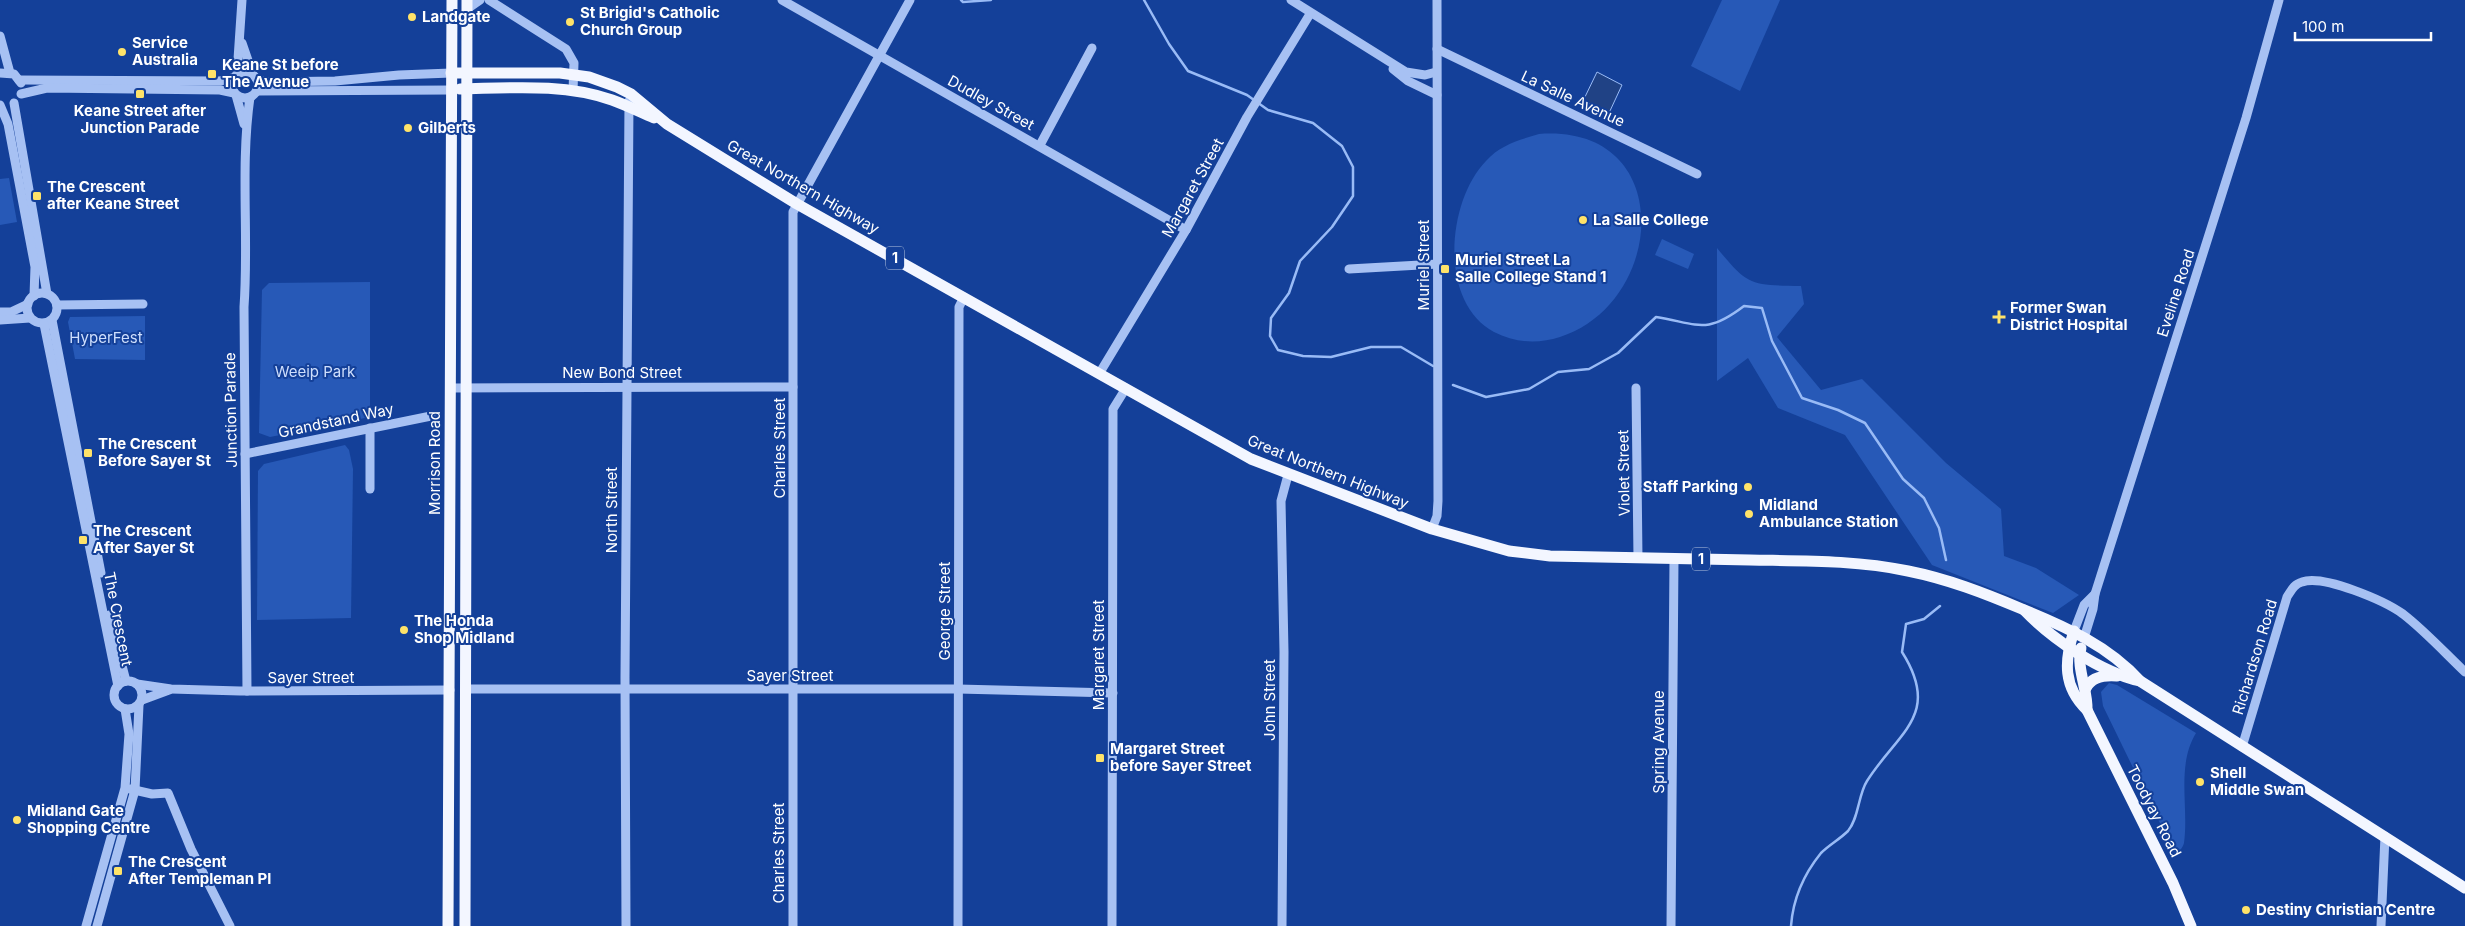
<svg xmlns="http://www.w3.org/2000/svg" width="2465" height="926" viewBox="0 0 2465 926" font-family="Inter,sans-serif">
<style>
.green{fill:#2759b7}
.water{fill:#204285;stroke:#99bbf6}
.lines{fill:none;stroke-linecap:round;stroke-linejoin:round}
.stream{stroke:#99bbf6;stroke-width:2.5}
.minor{stroke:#a7c1f3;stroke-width:9}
.major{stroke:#f3f6ff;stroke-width:11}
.poi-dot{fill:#ffe369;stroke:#144099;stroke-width:2}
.labels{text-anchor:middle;stroke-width:4;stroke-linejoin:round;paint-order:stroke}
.shield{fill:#144099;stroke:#b8c6e0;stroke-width:1}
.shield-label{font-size:14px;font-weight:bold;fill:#fff}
.poi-label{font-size:15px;font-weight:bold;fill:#fff;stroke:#144099;text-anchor:start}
.street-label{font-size:15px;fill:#fff;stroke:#144099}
.park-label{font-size:15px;fill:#cfdffd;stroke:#144099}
</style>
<rect width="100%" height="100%" fill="#144099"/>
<g class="green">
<polygon points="1722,0 1780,0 1740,91 1691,66"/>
<path d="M1539 134C1678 124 1666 303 1560 337 1538 344 1515 343 1494 332 1438 302 1447 201 1486 161 1500 145 1519 140 1539 134Z"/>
<polygon points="9,178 17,222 0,225 0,179"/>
<polygon points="1662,239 1694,254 1688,269 1655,255"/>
<path d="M1717 248C1749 287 1751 285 1801 286L1804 304 1777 337 1821 390 1862 379 1946 463 2001 509 2004 556 2036 568 2079 595 2053 613 1932 565 1845 435 1778 408 1748 358 1717 381Z"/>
<polygon points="370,282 370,417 270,437 259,433 262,290 269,283"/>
<polygon points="145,316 145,360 75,359 68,322 70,317"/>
<polygon points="345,445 349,450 353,469 351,618 257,620 258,471 264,464"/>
<path d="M2109 683 2117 685 2196 733C2176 766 2189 807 2184 843 2183 848 2178 852 2176 856L2103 706 2101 692Z"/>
</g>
<polygon class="water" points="1597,72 1622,85 1609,113 1583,101"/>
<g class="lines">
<g class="stream">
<polyline points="961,0 963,2 991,0"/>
<polyline points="1144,0 1169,44 1188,71 1247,95 1268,110 1313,123 1342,146 1353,167 1353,196 1332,227 1300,261 1289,293 1271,318 1270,336 1278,350 1303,356 1331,357 1371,347 1401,347 1433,366"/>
<path d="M1453 385 1486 397 1529 389 1558 372 1589 369 1618 353 1656 317C1699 324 1706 335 1744 306L1762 308 1772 341 1802 398 1838 410 1865 423 1903 479 1924 498 1939 528 1946 560"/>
<path d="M1791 926C1793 899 1804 874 1821 853 1829 845 1840 839 1848 831 1859 818 1858 795 1867 781 1898 732 1942 715 1902 652L1906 624 1924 619 1940 606"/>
</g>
<g class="minor">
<polyline points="489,0 566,49 574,63 573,91"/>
<polyline points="782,0 1186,230"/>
<polyline points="1291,0 1406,72 1425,75 1436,72"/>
<polyline points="467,9 480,0"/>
<polyline points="0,36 10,73"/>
<polyline points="242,43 252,72"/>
<polyline points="1437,49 1697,174"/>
<polyline points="1393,69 1408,81 1437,95"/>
<circle cx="245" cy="85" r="13"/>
<polyline points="0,73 14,74 21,83"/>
<polyline points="237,74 242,0"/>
<polyline points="257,79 267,82 335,81 399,75 451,73"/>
<polyline points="19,80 220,81 233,78"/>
<polyline points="257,91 451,90"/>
<polyline points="21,94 47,88 220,90 234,93"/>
<polyline points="236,95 244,124"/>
<polyline points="14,103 47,294"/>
<polyline points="0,105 8,124 35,267 34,296"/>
<polyline points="1040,145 1092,48"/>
<polyline points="1349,269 1438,264"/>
<circle cx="42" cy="308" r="15"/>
<polyline points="57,305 143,304"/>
<polyline points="0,312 11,312 28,304"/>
<polyline points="0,320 30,318"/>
<polyline points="52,320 101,573"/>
<polyline points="44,324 118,686"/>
<polyline points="1099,374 1186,230 1247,117 1310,14"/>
<polyline points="451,388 793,387"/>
<polyline points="1636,388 1638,558"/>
<polyline points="245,454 431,416"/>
<polyline points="370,489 370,428"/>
<polyline points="1432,529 1437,516 1438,501 1437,0"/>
<polyline points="109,615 126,681"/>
<polyline points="2074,631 2084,605 2095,594"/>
<polyline points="2084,638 2093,609 2095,594 2246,118 2279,0"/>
<circle cx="128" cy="695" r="14"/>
<polyline points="137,684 171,689 240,691 450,690"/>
<polyline points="467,689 958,689 1113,693"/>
<path d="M247 691 244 307C249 237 240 167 250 97"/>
<polyline points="142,700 169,690"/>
<path d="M2242 747 2287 597C2291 591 2294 584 2302 582 2323 574 2385 601 2403 614 2425 631 2445 653 2465 672"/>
<polyline points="130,789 152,794 168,793 191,849 230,926"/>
<polyline points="86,926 125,788 129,734 125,709"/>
<polyline points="97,926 135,790 139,705"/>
<polyline points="626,926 625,678 629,101"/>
<polyline points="793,926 793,212 910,0"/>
<polyline points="958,926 959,307 964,297"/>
<polyline points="1112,926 1113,409 1126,388"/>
<polyline points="1282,926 1284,652 1281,501 1288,475"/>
<polyline points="1671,926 1674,559"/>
<polyline points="2381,926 2385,836"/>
</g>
<g class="major">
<path d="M451 73H560L589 77 617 87 631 94 667 124 797 204 1251 459 1432 529 1509 551 1550 556C1617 557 1683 559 1750 560 1803 561 1856 560 1908 571 1948 579 1984 593 2022 609 2064 626 2109 646 2140 681L2465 888"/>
<path d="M460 89C510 88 564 83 612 100 626 105 640 112 654 118"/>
<path d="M2024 610C2052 639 2100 672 2140 681"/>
<path d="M2074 631C2064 661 2063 687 2087 710L2173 883 2191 926"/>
<path d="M2081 648C2076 668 2088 690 2087 710"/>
<path d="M2086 688C2092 676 2105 675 2117 676"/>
<polyline points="448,926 452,0"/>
<polyline points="465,926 467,0"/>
</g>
</g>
<g class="poi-dot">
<circle cx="412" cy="17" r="5"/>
<circle cx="570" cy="22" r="5"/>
<circle cx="122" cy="52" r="5"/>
<rect x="207" y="69" width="10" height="10" rx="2.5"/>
<rect x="135" y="89" width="10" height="10" rx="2.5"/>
<circle cx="408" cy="128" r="5"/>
<rect x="32" y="191" width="10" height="10" rx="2.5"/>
<circle cx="1583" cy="220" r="5"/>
<rect x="1440" y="264" width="10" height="10" rx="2.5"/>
<path d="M1996.5 309.5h5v5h5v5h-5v5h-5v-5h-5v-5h5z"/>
<rect x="83" y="448" width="10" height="10" rx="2.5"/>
<circle cx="1748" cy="487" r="5"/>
<circle cx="1749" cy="514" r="5"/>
<rect x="78" y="535" width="10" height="10" rx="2.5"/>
<circle cx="404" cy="630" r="5"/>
<rect x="1095" y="753" width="10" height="10" rx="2.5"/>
<circle cx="2200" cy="782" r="5"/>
<circle cx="17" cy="820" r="5"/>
<rect x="113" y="866" width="10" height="10" rx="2.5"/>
<circle cx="2246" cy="910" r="5"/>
</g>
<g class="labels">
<g class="shield">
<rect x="886" y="246.5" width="18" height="23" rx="4"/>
<rect x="1692" y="547.5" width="18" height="23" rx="4"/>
</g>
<g class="shield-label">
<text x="895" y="263">1</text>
<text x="1701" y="564">1</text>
</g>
<g class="poi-label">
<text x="580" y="18">St Brigid's Catholic<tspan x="580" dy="17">Church Group</tspan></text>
<text x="422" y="22">Landgate</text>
<text x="132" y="48">Service<tspan x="132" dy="17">Australia</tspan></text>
<text x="222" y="70">Keane St before<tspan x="222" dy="17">The Avenue</tspan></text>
<text x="140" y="116" text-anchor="middle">Keane Street after<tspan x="140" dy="17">Junction Parade</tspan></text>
<text x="418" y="133">Gilberts</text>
<text x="47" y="192">The Crescent<tspan x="47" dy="17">after Keane Street</tspan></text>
<text x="1593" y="225">La Salle College</text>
<text x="1455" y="265">Muriel Street La<tspan x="1455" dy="17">Salle College Stand 1</tspan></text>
<text x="2010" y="313">Former Swan<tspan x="2010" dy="17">District Hospital</tspan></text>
<text x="98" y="449">The Crescent<tspan x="98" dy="17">Before Sayer St</tspan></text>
<text x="1738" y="492" text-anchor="end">Staff Parking</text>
<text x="1759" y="510">Midland<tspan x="1759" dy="17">Ambulance Station</tspan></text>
<text x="93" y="536">The Crescent<tspan x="93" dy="17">After Sayer St</tspan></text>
<text x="414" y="626">The Honda<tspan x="414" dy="17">Shop Midland</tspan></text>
<text x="1110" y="754">Margaret Street<tspan x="1110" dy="17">before Sayer Street</tspan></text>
<text x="2210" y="778">Shell<tspan x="2210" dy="17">Middle Swan</tspan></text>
<text x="27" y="816">Midland Gate<tspan x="27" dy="17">Shopping Centre</tspan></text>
<text x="128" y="867">The Crescent<tspan x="128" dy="17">After Templeman Pl</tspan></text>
<text x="2256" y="915">Destiny Christian Centre</text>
</g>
<g class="street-label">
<text transform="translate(1573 99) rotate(25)" y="5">La Salle Avenue</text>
<text transform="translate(991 103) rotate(29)" y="5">Dudley Street</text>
<text transform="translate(803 187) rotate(30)" y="5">Great Northern Highway</text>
<text transform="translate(1193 188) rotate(-61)" y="5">Margaret Street</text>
<text transform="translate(1424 265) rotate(-90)" y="5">Muriel Street</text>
<text transform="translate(2176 293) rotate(-72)" y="5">Eveline Road</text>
<text x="622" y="378">New Bond Street</text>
<text transform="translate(231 410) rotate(-91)" y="5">Junction Parade</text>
<text transform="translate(336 421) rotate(-12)" y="5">Grandstand Way</text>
<text transform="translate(780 448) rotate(-90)" y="5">Charles Street</text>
<text transform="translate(435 463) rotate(-90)" y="5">Morrison Road</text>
<text transform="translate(1328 472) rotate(22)" y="5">Great Northern Highway</text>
<text transform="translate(1624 473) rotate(-91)" y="5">Violet Street</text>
<text transform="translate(612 510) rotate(-90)" y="5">North Street</text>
<text transform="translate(945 611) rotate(-90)" y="5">George Street</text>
<text transform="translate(118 619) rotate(79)" y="5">The Crescent</text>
<text transform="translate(1099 655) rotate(-90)" y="5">Margaret Street</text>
<text transform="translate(2255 657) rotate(-73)" y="5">Richardson Road</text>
<text x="790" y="681">Sayer Street</text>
<text x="311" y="683">Sayer Street</text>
<text transform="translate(1270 700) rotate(-90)" y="5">John Street</text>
<text transform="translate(1659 742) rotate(-90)" y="5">Spring Avenue</text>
<text transform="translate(2154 811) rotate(63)" y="5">Toodyay Road</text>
<text transform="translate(779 853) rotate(-90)" y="5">Charles Street</text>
</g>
<g class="park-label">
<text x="106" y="343">HyperFest</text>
<text x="315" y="377">Weeip Park</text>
</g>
</g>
<path d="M2295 32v8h136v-8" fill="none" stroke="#ffffff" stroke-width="2.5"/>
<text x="2302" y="32" font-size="15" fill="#ffffff" stroke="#144099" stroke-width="4" paint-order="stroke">100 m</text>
</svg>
